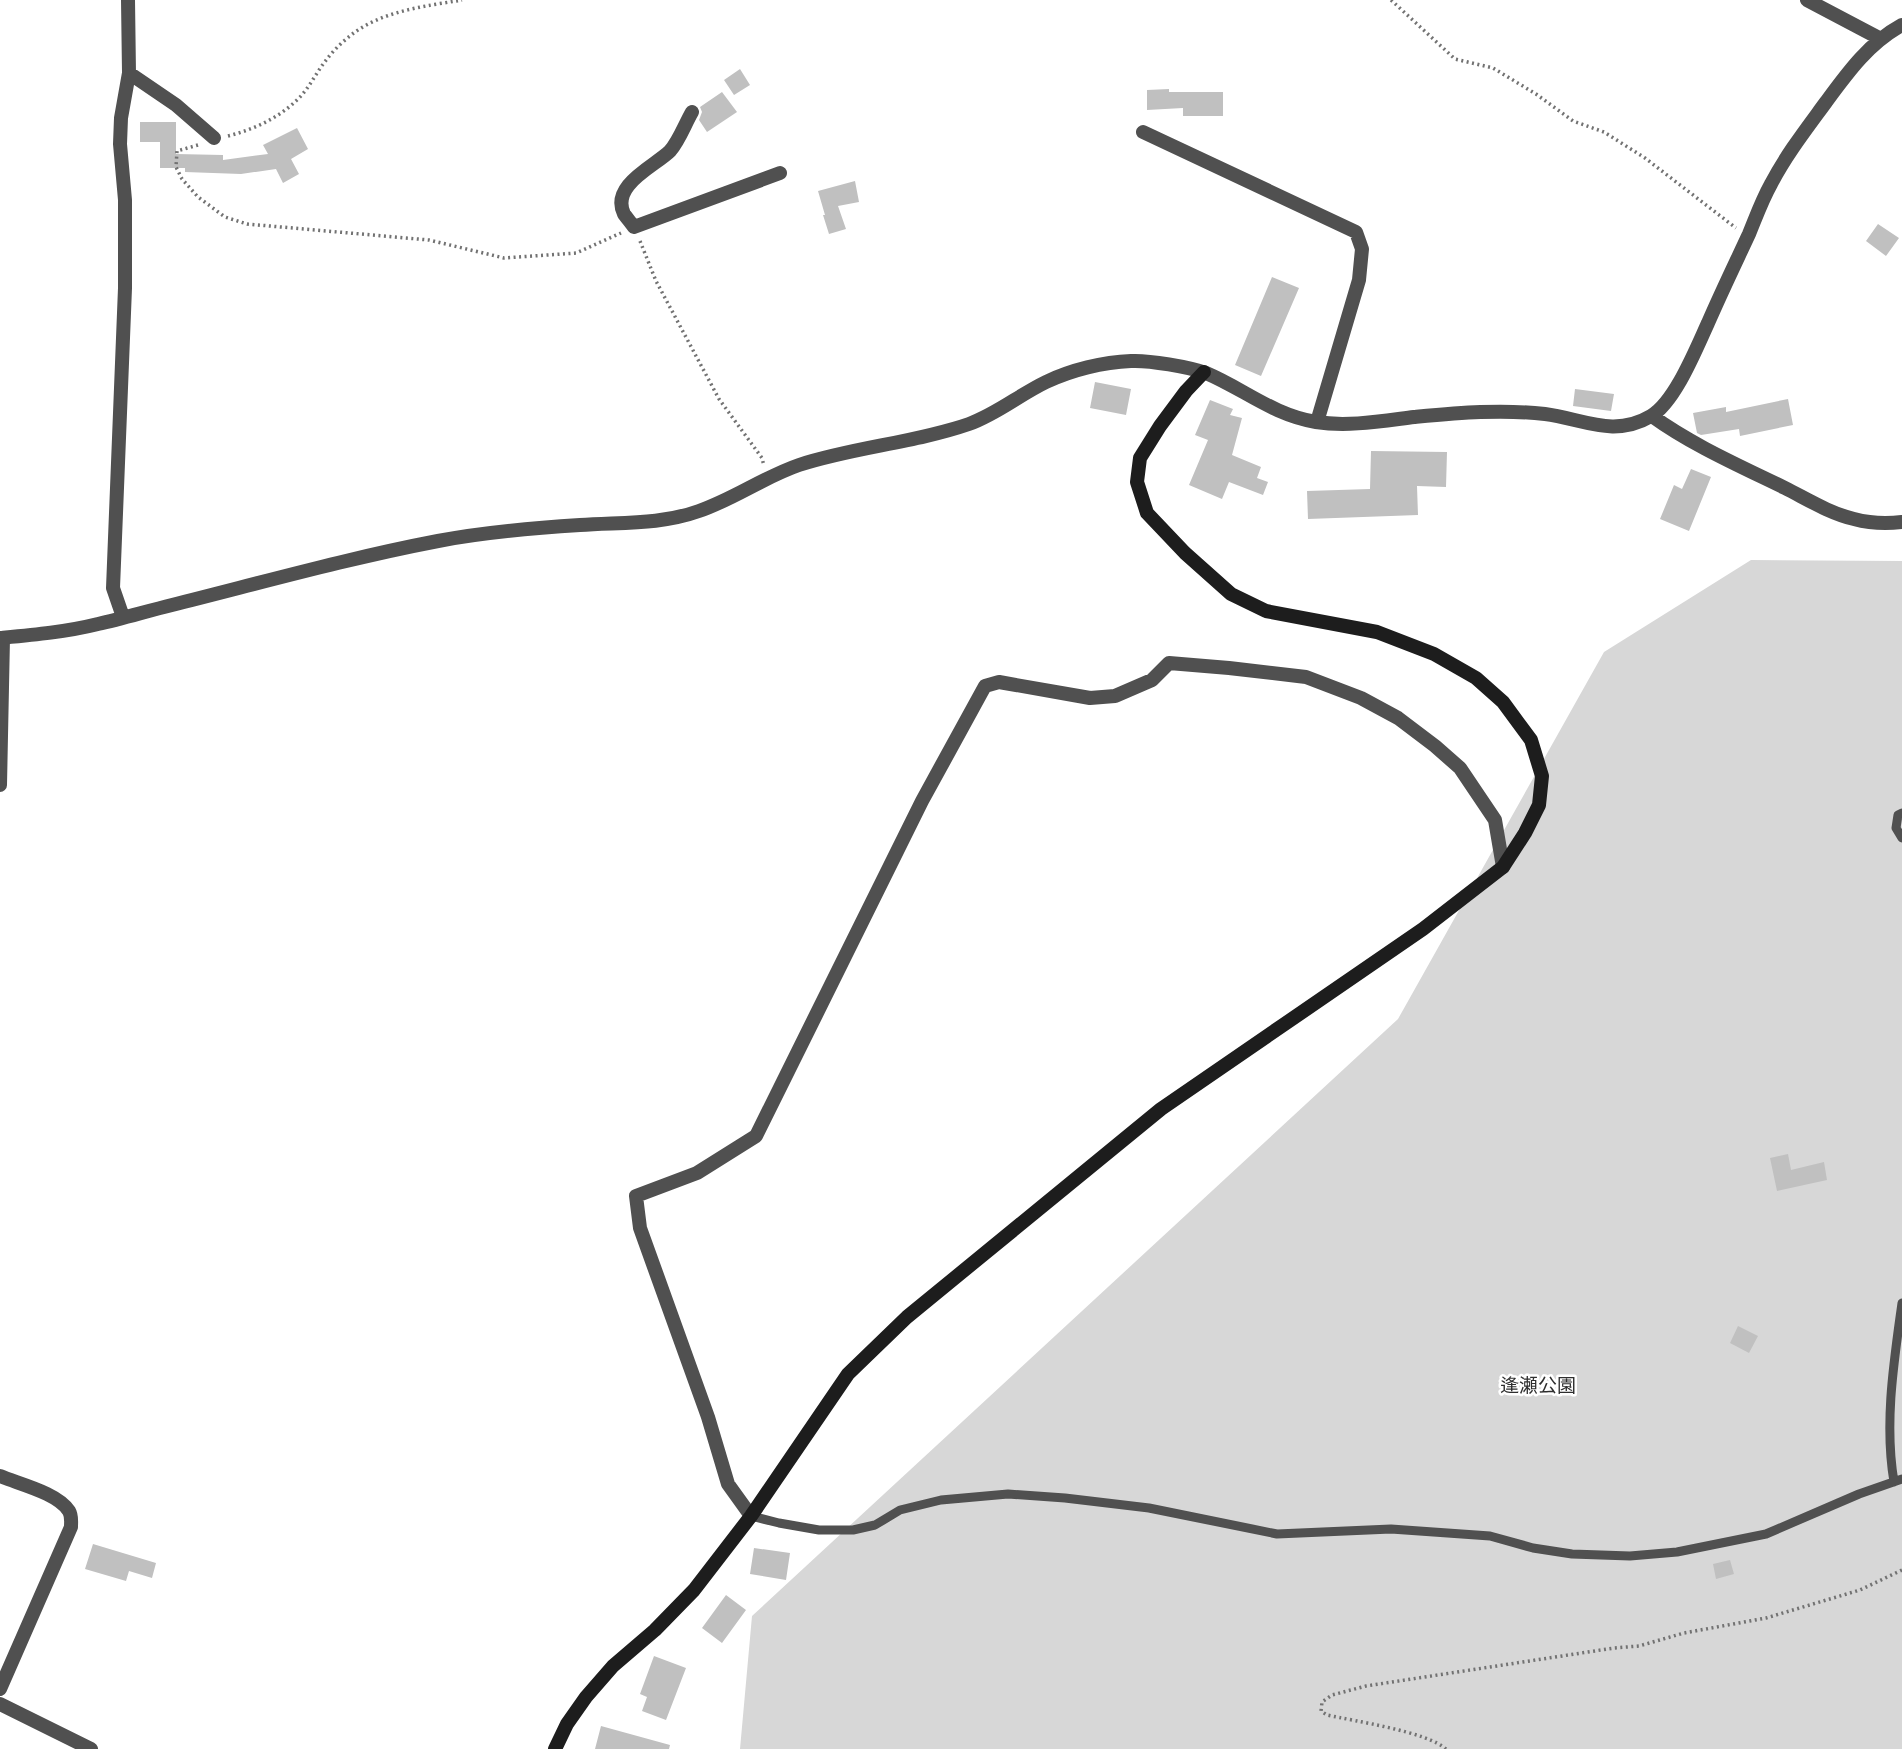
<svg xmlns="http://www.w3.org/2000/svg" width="1902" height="1749" font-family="'Sofia Sans Condensed','Noto Sans JP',sans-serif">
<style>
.green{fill:#d7d7d7}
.building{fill:#c0c0c0}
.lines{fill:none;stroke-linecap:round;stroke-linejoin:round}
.path{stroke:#727272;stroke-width:3.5;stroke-dasharray:2 3.5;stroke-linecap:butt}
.lane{stroke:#505050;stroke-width:9}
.street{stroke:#505050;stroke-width:14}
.secondary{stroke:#1d1d1d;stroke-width:14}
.labels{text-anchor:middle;stroke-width:5;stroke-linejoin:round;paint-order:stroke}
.park-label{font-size:19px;fill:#2e2e2e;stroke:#fff}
</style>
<rect width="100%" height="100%" fill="#fff"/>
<!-- green -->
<path class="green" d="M1751,560L1902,561V1749H740L752,1616L1398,1019L1604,652Z"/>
<!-- building -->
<path class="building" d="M740,69L750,85L734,95L724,80Z
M1169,89V92H1223V116H1183V108L1147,110V90Z
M722,92L737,112L707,132L699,120L702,112L700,107Z
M140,122H176V154L223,155V160L268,154L263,145L297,128L308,149L291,159L299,174L283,183L276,169L241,174L185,172V168H160V142H140Z
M855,181L859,202L838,206L846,229L829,234L823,215H825L818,191Z
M1878,224L1899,238L1886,256L1866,241Z
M1272,277L1299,288L1261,376L1235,365Z
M1095,382L1131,389L1126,415L1090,408Z
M1575,389L1614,394L1611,411L1573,406Z
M1788,399L1793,425L1740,436L1739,429L1701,435L1697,433L1693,413L1726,407V412Z
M1210,400L1233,409L1230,415L1242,418L1232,455L1261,467L1257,478L1268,482L1263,495L1229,482L1222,499L1189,485L1208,440L1195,435Z
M1371,451L1447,452L1446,487L1417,486L1418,515L1308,519L1307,491L1370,489Z
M1691,469L1711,477L1689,531L1660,519L1674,485L1682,489Z
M1788,1154L1791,1170L1824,1162L1827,1180L1777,1191L1770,1158Z
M1738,1326L1758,1336L1749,1353L1730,1343Z
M93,1544L156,1563L152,1578L129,1571L126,1581L85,1569Z
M754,1548L790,1553L786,1580L750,1574Z
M1730,1560L1734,1574L1716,1579L1713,1564Z
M726,1595L746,1610L722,1643L702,1628Z
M654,1656L686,1668L666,1720L642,1711L647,1697L640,1694Z
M601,1726L670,1745L669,1749H595Z"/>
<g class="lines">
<!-- path -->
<path class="path" d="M1391,0L1455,59L1493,68L1536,94L1573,121L1604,132L1645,158L1736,228
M228,136C255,129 279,118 299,98C310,87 317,71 327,59C333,51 342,42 350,36C380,11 426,6 462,0
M198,145L177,151L176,167L182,179L198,197L225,217L247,224L429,240L504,258L576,253L621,233
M640,241L656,281L719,399L762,458L764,466
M1446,1749C1428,1732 1354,1721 1327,1715L1321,1711L1322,1702L1332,1695L1366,1686L1614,1648L1639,1646L1684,1633L1766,1618L1860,1590L1902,1570"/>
<!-- lane -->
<path class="lane" d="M1902,813L1898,815L1896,828L1902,838
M1894,1482C1884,1423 1894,1361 1902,1303
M751,1516L779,1523L819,1530H853L875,1525L900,1510L941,1500L1008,1494L1065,1498L1149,1508L1277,1534L1391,1529L1490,1536L1533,1548L1572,1554L1630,1556L1677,1552L1766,1534L1859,1494L1902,1479"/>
<!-- street -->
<path class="street" d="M1807,0L1879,38
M129,73L176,105L214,138
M692,112C685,124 679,141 670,151C655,166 610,185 624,214C627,218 631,223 634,227L780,173
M1143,132L1356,232L1362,249L1359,280L1317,422
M1652,416C1692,445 1740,466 1785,488C1807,499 1829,513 1854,519C1869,523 1886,524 1902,522
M123,617L113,588L125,288V200L120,144L121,118L129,73L128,0
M0,638C32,635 66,632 98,624C122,619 147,611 172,605C260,583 349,558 438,541C485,532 533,528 580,525C621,522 660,525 699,511C734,499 764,477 799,465C854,447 914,443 969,424C997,414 1019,395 1046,382C1071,370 1103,362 1131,361C1149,360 1189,367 1206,373C1244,389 1273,415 1316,422C1348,427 1382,421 1414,417C1458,413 1500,409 1545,414C1583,419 1614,438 1651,416C1675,402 1696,349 1708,323C1721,293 1735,264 1749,234C1756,217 1762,200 1771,184C1786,155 1807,128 1826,102C1848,72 1869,43 1902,25
M0,785L3,638
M0,1476C19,1484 58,1493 69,1511C72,1516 71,1521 71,1527L0,1689
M751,1516L728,1484L708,1417L640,1228L636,1196L697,1173L756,1136L922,801L985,686L999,682L1090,698L1115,696L1152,680L1169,663L1229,668L1306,677L1361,698L1398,718L1435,746L1460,768L1495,820L1503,867
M0,1704L91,1749"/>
<!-- secondary -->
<path class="secondary" d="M555,1749L567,1724L586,1697L613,1666L655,1630L694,1590L751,1516L848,1374L907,1317L1161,1109L1423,929L1503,867L1525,833L1539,805L1542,776L1531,740L1503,702L1476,678L1434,654L1377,632L1266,611L1231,594L1185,553L1147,513L1137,482L1140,458L1160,426L1186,391L1204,372"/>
</g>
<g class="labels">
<!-- park labels -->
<g class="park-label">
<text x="1538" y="1392">逢瀬公園</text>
</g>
</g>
</svg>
